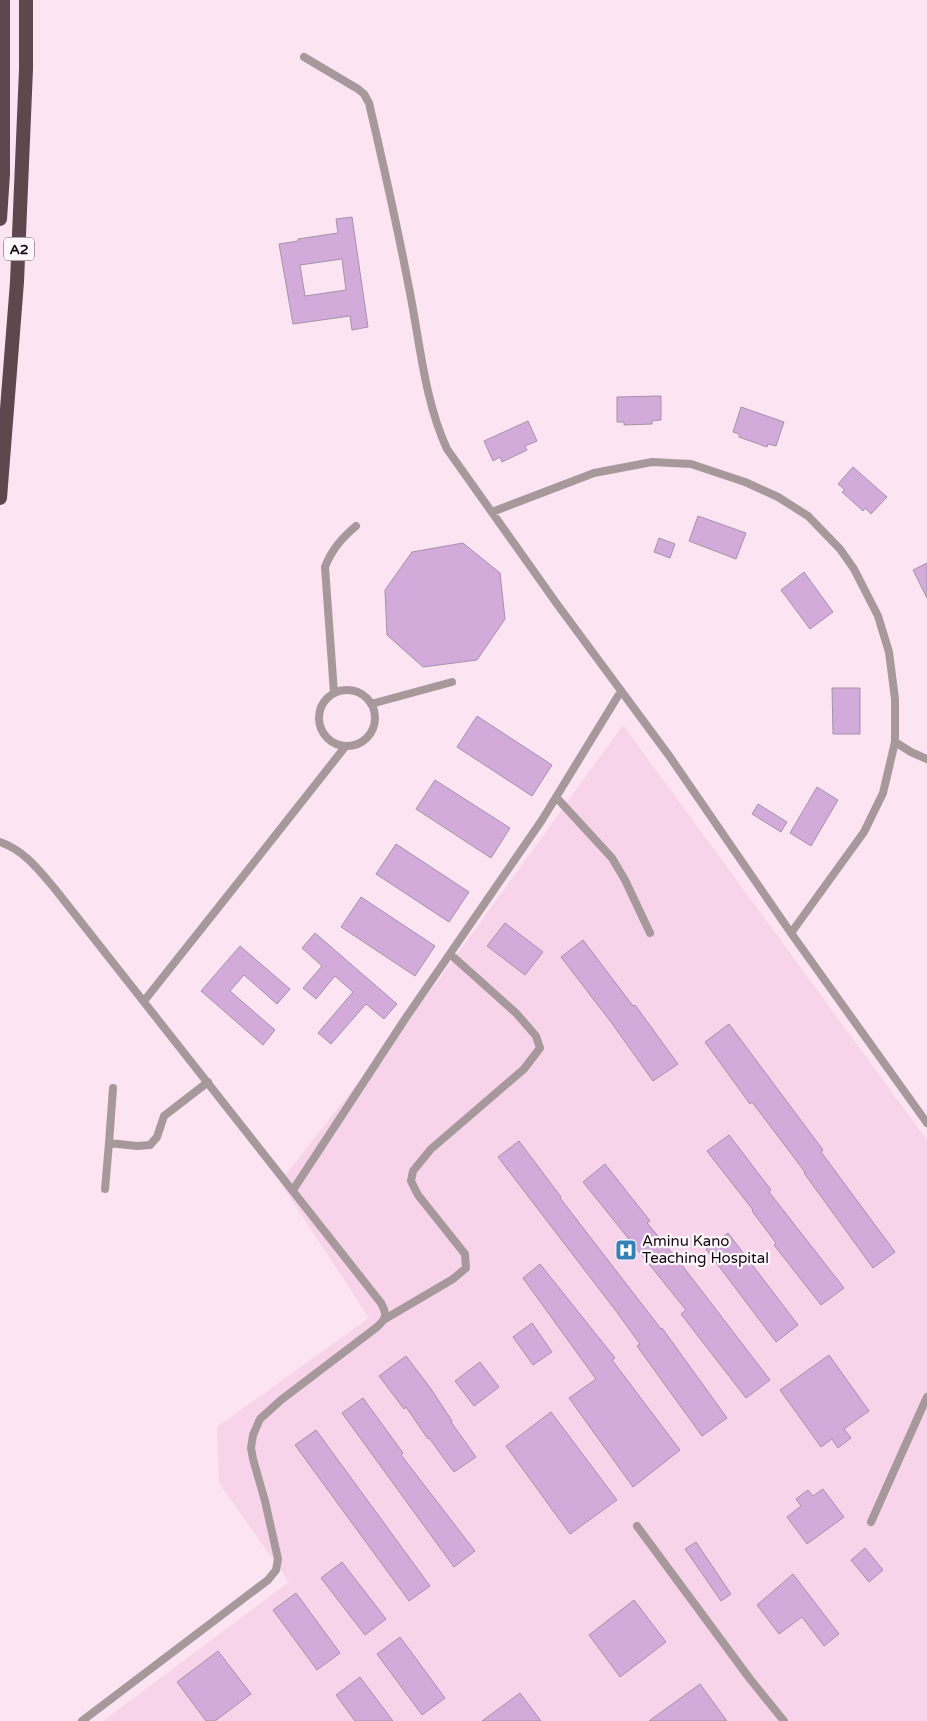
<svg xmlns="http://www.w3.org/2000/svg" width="927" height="1721" font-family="'Varela Round',sans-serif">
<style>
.built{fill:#f8d4ea}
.building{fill:#d3abdb;stroke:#a592a9;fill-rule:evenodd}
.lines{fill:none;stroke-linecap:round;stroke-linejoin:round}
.service{stroke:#a6989b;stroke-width:8}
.trunk{stroke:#60474e;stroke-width:14}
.labels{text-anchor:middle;stroke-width:4.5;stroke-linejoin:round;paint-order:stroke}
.shield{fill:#fdf7fb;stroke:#595156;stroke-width:1}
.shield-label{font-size:14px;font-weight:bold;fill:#130a0f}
.poi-label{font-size:15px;fill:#130a0f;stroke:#fdf7fb;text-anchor:start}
</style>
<rect width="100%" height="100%" fill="#fce4f2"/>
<!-- built -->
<path class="built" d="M623,725L927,1140V1721H103L289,1582L219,1483L217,1427L369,1318L280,1182L437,982Z"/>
<!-- building -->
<path class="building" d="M352,217L368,327L352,330L350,316L293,324L279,244L298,241V239L338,233L336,219ZM342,259L346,290L305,296L300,265Z
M661,396V420L652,421V424L624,425V422H617V397Z
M741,407L784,422L776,446L768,444L767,447L739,437V434L733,432Z
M528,421L537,441L525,446L527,450L502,462L500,457L493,461L484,441Z
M853,467L887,497L871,514L865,508L863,511L842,492L845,490L838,484Z
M698,516L746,533L736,559L689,541Z
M659,538L675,544L670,558L654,552Z
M463,543L500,573L505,619L477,660L423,667L387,635L385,590L412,552Z
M927,563V598L913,570Z
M804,572L833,612L810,629L781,590Z
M832,688H860V734H833Z
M477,716L552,765L532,796L457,747Z
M435,780L510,828L491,858L416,809Z
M817,787L838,800L811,846L790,833Z
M758,804L787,822L781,832L752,814Z
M396,844L469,892L449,922L376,874Z
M361,897L435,946L415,976L341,927Z
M505,923L543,952L525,975L487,946Z
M315,933L397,1004L384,1019L366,1004L331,1044L318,1033L353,992L335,976L316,999L303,988L322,966L302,948Z
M583,940L633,1006L635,1005L678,1064L653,1081L611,1022L561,957Z
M240,946L290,989L277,1004L244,975L230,991L275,1030L263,1045L201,991Z
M729,1024L823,1150L821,1152L895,1252L873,1268L804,1173L805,1172L752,1102L750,1104L705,1042Z
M729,1135L771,1190L769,1192L844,1288L821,1305L774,1245L776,1243L752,1211L753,1210L707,1151Z
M519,1141L561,1197L560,1198L661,1329L662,1328L727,1418L702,1436L637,1346L640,1344L616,1311L498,1157Z
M605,1164L650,1221L647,1223L678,1260L770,1380L746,1398L681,1314L686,1310L583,1182Z
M728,1233L798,1325L776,1342L706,1249Z
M540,1264L615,1358L612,1360L680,1450L633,1487L569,1398L596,1379L523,1278Z
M532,1323L552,1352L533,1365L513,1337Z
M829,1355L869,1411L844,1429L851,1438L838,1448L832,1439L821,1447L780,1390Z
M406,1356L431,1389L452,1421L451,1422L476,1457L454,1472L429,1438L428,1439L406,1407L404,1409L379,1376Z
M480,1362L499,1387L474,1406L455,1381Z
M363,1398L403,1453L401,1455L475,1551L454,1567L342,1413Z
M551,1412L617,1500L570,1534L506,1446Z
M316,1430L430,1586L409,1601L295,1445Z
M823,1489L844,1517L807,1544L787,1517L801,1506L796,1499L808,1490L813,1496Z
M696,1542L731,1594L721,1601L685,1549Z
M865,1548L883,1570L869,1582L851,1560Z
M342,1562L386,1619L365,1635L321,1578Z
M793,1574L839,1634L824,1646L802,1617L779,1634L757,1605Z
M296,1593L340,1653L317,1670L273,1610Z
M634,1600L666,1642L620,1677L589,1635Z
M400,1637L445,1698L422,1715L377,1654Z
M218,1651L251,1694L215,1721H206L177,1682Z
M360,1677L393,1721H355L336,1695Z
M700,1684L727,1721H649Z
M520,1693L541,1721H482Z"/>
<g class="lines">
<!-- service -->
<path class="service" d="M304,57L358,89L364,94L369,103C384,167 398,230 410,293C420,344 425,402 447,449L557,604L670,757L791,933L927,1123
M492,512L594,473L652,462L691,464L745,482L778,497L808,516L840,549L854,569L878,616L889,652L895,699V742L883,793L864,832L791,933
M319 718a28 28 0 1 1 56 0a28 28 0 1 1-56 0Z
M334,693L325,567C332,549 342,538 356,526
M371,704L452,682
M895,742L911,752L927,759
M556,797L612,858L625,880L650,933
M0,842C24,850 39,870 55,889L381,1303C387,1314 387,1318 377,1327L281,1400L260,1419L253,1435L251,1448L253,1459L265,1501L278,1559L276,1570L268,1580L82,1721
M144,1001L248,870L345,747
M109,1143L113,1088
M105,1189L109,1143L137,1146L150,1145L157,1137L164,1116L208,1082
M293,1190L405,1019L542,820L621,691
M385,1319L453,1279L466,1268L465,1254L418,1195L411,1181L413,1171L431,1149L524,1069L540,1048L536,1036L516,1013L450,954
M871,1522L927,1397
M637,1526L750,1679L784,1721"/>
<!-- trunk -->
<path class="trunk" d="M0,219L3,174V0
M0,498L17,282L26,69V0"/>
</g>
<!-- icons -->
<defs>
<g id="hospital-square" transform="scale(1.125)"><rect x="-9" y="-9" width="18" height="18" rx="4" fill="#3681b4" stroke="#fdf7fb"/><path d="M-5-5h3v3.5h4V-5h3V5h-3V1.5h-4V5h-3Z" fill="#fff"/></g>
</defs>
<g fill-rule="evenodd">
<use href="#hospital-square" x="626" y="1250"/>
</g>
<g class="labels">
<!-- shield labels -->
<rect class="shield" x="4" y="237.5" width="30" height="23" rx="4"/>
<g class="shield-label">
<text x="19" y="254">A2</text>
</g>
<!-- poi labels -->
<g class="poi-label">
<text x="642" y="1246">Aminu Kano<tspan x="642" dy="17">Teaching Hospital</tspan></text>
</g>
</g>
</svg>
